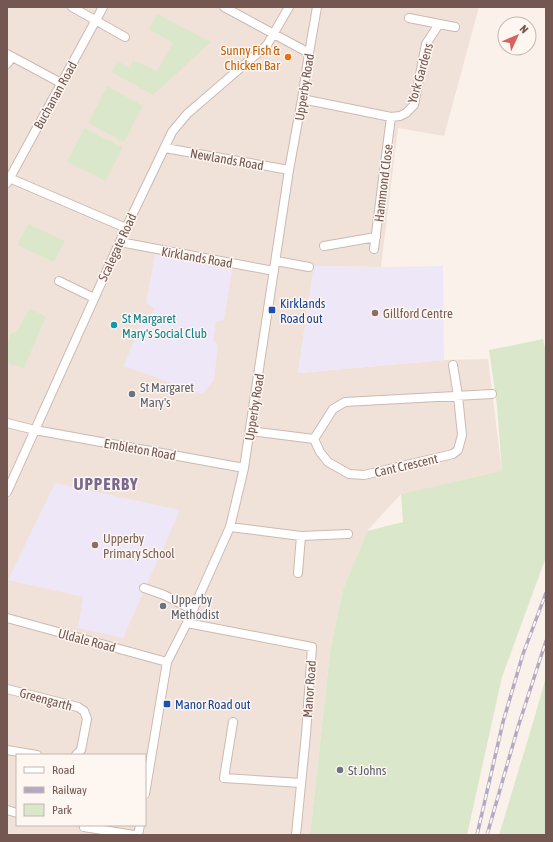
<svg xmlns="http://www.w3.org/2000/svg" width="553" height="842" font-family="'Asap Condensed',sans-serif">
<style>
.residential{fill:#f1e2d9;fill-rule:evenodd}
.education{fill:#eee7f7}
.green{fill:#dbe7ca}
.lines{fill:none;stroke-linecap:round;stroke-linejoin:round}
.minor-casing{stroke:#ccb9b1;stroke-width:10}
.minor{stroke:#fff;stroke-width:8}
.rail-casing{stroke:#b3a9c4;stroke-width:3.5}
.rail{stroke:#fdf6f1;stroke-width:2;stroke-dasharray:6;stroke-linecap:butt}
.food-dot{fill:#e8710a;stroke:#fdf6f1;stroke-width:1.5}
.transit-dot{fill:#1a4fb4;stroke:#fdf6f1;stroke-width:1.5}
.education-dot{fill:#8d6e63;stroke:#fdf6f1;stroke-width:1.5}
.culture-dot{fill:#0f9aa8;stroke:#fdf6f1;stroke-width:1.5}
.worship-dot{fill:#6b7280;stroke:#fdf6f1;stroke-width:1.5}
.labels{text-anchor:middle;stroke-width:3;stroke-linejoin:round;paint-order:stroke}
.food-label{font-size:13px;fill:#c56008;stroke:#fdf6f1;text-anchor:end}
.street-label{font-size:13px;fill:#735750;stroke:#fdf6f1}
.transit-label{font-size:13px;fill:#164399;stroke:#fdf6f1;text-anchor:start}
.education-label{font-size:13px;fill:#785e54;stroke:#fdf6f1;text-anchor:start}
.culture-label{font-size:13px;fill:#0d838f;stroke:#fdf6f1;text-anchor:start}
.worship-label{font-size:13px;fill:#5b616d;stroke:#fdf6f1;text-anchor:start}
.district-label{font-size:17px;font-weight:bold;letter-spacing:1px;fill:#7b688e;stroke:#fdf6f1}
</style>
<rect width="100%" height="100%" fill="#faf1ea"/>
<!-- residential -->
<path class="residential" d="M7,7H479L444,136L398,128L381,267L314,266L298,373L444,360L488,359L503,479L401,494L367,531L343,589L330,652L310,835H7ZM17,755H145V825H17Z"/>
<!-- education -->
<path class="education" d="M155,254L232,270L224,320L216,322L213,341L218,345L214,380L202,394L124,366L139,327L155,309L146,303Z
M314,266L380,267L443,266L444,360L298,373Z
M55,483L180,510L123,638L78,628L83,597L8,580Z"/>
<!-- green -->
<path class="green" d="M157,14L211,42L153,95L111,72L118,61L129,68L133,60L157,71L173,43L149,29Z
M107,86L143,106L124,142L88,123Z
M84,128L123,147L106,181L67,162Z
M28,224L65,241L54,262L17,245Z
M30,308L46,317L24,368L9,364C5,354 8,344 10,334L16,332Z
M543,339L546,352V557L502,677L467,835H310L330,652L343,589L367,531L403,522L401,494L502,471L497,406L489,350Z
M546,677V835H499L534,719Z"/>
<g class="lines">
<!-- minor casing -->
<g class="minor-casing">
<path id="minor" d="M72,7L125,37
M224,7L309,53
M409,18L455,27
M7,54L61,83
M7,64L12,57
M302,99L391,117L400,116L406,113L414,105L426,44L439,24
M165,148L289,170
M7,177L126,228
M7,183L103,7
M120,242L274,271
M324,246L376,237
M374,249L391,117
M276,261L309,267
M59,281L94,298
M7,423L35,430L244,468
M250,431L314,439
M314,439L320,452L328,462L349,474L364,475L453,454L458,450L462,435L458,396L453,365
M314,439L333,409L345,402L492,394
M7,492L126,228L172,132L187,114L267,45L289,7
M230,527L301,536L348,534
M298,573L301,536
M144,588L164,595L193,610
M7,618L167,662
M187,623L312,647L306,734L296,835
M7,689L78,707L84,711L87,719L81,750L76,755
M233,722L224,778L301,783
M7,750L37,755
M145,794L167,662L187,623L230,527L244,468L289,170L302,99L309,53L317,7
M7,810L17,813
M84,827L134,835
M138,835L140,825"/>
</g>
<!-- minor -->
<use href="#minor" class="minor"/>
<!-- rail casing -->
<g class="rail-casing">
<path id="rail" d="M477,835L503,722L523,654L546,593
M487,835L518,727L546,641"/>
</g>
<!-- rail -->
<use href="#rail" class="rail"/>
</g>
<!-- markers -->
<circle class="food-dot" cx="288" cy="57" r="4"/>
<g class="transit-dot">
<rect x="268" y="306" width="8" height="8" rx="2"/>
<rect x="163" y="700" width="8" height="8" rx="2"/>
</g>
<g class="education-dot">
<circle cx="375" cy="313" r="4"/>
<circle cx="95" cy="545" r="4"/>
</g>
<circle class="culture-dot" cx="114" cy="325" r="4"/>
<g class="worship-dot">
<circle cx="132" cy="394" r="4"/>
<circle cx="163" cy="606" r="4"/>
<circle cx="340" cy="770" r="4"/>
</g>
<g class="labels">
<!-- food labels -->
<g class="food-label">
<text x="280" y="55">Sunny Fish &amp;<tspan x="280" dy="15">Chicken Bar</tspan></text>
</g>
<!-- street labels -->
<g class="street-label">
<text transform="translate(420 73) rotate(-74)" y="5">York Gardens</text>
<text transform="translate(304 87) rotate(-81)" y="5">Upperby Road</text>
<text transform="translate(55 95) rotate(-61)" y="5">Buchanan Road</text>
<text transform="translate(227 159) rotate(10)" y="5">Newlands Road</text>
<text transform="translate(383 183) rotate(-83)" y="5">Hammond Close</text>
<text transform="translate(117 247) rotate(-65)" y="5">Scalegate Road</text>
<text transform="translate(197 257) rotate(10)" y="5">Kirklands Road</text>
<text transform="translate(254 407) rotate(-81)" y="5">Upperby Road</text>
<text transform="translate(140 449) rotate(10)" y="5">Embleton Road</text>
<text transform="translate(406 465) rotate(-13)" y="5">Cant Crescent</text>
<text transform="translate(87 640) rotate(15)" y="5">Uldale Road</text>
<text transform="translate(309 689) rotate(-86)" y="5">Manor Road</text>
<text transform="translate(46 699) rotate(15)" y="5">Greengarth</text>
</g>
<!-- transit labels -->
<g class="transit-label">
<text x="280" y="308">Kirklands<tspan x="280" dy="15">Road out</tspan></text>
<text x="175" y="709">Manor Road out</text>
</g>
<!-- education labels -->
<g class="education-label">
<text x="383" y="318">Gillford Centre</text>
<text x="103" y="543">Upperby<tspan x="103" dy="15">Primary School</tspan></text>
</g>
<!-- culture labels -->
<g class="culture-label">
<text x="122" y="323">St Margaret<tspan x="122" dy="15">Mary's Social Club</tspan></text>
</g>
<!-- worship labels -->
<g class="worship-label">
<text x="140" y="392">St Margaret<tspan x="140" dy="15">Mary's</tspan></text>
<text x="171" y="604">Upperby<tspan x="171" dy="15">Methodist</tspan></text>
<text x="348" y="775">St Johns</text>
</g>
<!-- district labels -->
<g class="district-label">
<text x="106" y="490">UPPERBY</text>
</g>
</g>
<!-- border -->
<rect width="553" height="842" fill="none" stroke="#735750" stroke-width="16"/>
<!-- legend -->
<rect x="16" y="754" width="130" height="72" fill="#fdf6f1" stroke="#c6b6b1"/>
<rect x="24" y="767" width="20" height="6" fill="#ffffff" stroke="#c6b6b1"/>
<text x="52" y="774" font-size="12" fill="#735750">Road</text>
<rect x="24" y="787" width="20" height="6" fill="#b3a9c4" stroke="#c6b6b1"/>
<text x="52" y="794" font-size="12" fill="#735750">Railway</text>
<rect x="24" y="804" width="20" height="12" fill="#dbe7ca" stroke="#c6b6b1"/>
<text x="52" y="814" font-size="12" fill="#735750">Park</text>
<!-- north arrow -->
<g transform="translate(517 36) rotate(46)"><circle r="19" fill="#fdf6f1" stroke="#c6b6b1"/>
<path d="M0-3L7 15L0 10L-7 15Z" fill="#d6645e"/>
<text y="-6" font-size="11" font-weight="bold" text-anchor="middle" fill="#735750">N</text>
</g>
</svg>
